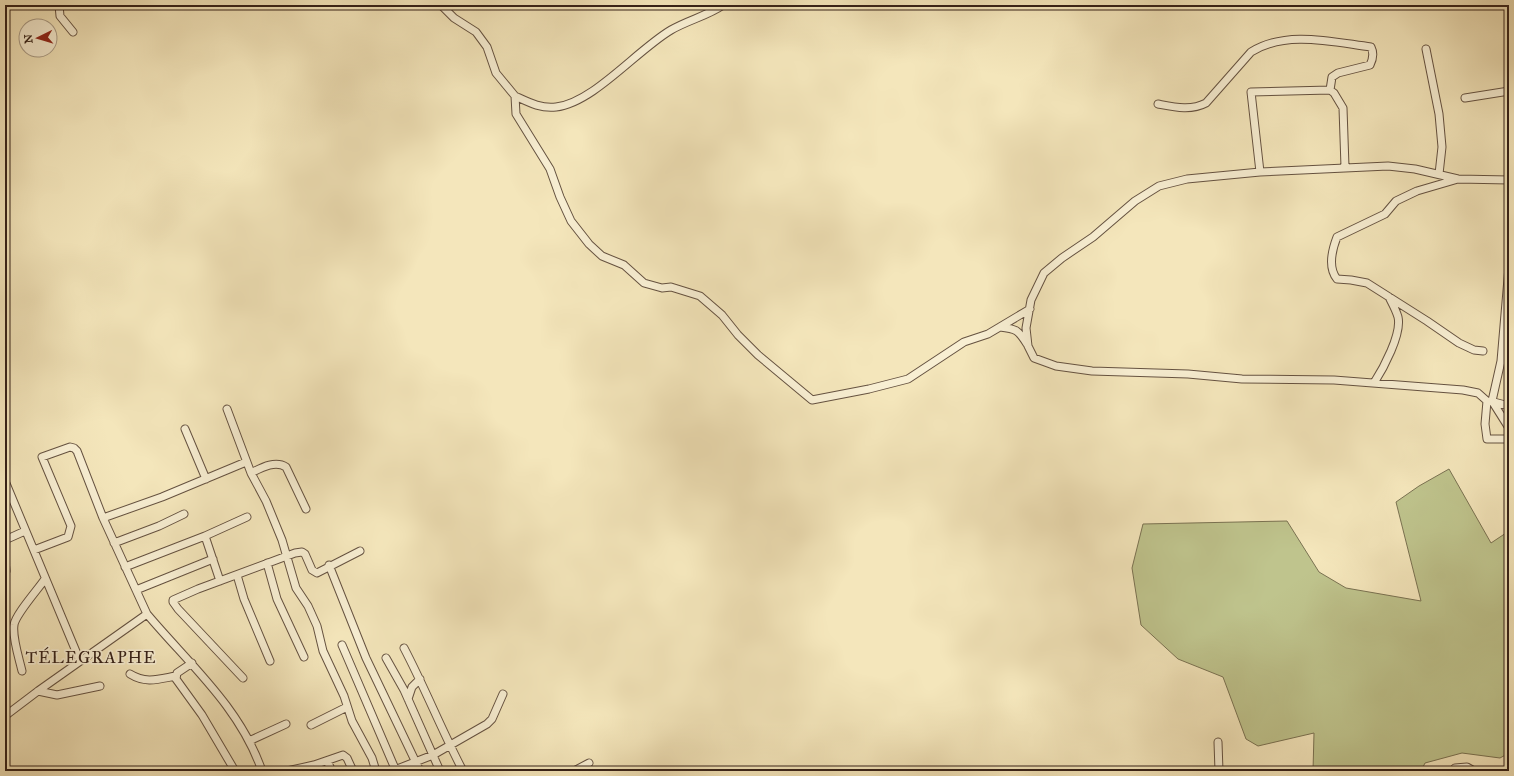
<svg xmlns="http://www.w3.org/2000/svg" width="1514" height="776" font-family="'IM FELL Great Primer',serif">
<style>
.green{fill:#bfc48d;stroke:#7a7252}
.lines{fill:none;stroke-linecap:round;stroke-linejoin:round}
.minor-casing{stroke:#655241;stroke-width:9}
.minor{stroke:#f8efd3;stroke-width:7}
.labels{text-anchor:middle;stroke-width:3.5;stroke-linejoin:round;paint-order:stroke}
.neighbourhood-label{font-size:17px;letter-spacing:1px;fill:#352118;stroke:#f8efd3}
</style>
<rect width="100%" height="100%" fill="#f4e6bb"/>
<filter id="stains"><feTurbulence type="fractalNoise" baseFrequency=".005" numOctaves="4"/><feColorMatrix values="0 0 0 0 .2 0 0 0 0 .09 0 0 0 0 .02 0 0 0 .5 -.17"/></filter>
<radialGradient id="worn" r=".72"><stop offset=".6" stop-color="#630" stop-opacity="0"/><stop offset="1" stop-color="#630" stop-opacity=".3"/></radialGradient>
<!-- green -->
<path class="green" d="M1449,469L1491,543L1509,531V753L1500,758L1462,753L1425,763L1421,771H1313L1314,733L1258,746L1246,739L1223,677L1178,659L1141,625L1132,568L1143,524L1287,521L1319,572L1346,588L1421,601L1396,502L1419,486Z"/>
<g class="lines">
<!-- minor casing -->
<g class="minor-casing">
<path id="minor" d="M59,5L60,16L73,32
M441,5L454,18L476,32L487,47L496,73L515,96L516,114L550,169L560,197L571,221L589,244L602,256L624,265L644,283L662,288L671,287L700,296L722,315L738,335L758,355L812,400L869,389L908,379L964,342L988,334L1030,309
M1426,49L1439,114L1442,147L1439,174
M515,96C528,102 541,109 556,107C593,103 637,50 671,30C688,20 707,16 723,5
M1465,98L1509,91
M1158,104C1174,107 1191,111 1206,103L1251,52C1286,30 1332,42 1371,47C1374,53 1373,59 1370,65L1338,73L1332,77L1330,90
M1260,172L1251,92L1330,90L1334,93L1343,108L1345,167
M1458,179L1417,191L1396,201L1385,214L1337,237C1332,250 1328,268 1337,279L1351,280L1367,283L1427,321L1459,343L1474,350L1483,351
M1509,180L1458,179L1415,169L1388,166L1260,172L1187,179L1159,186L1135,201L1093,237L1062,258L1044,273L1031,300L1026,328L1028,346L1034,358L1056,366L1092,371L1188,374L1242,379L1334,380L1463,390L1478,393L1487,401L1485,424L1487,439H1509
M1509,267L1501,361L1492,401L1509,428
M1000,327C1017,329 1018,330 1027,344
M1374,383C1383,369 1402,334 1398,317C1396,310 1392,303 1389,297
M1490,401L1509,406
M227,409L251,473L266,501L282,540L296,588L308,606L317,626L323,651L344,696L352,721L372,758L376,771
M185,429L206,479
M251,473C261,468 275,460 286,467L306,509
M5,481L80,661
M103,518L162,497L246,462
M205,536L247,517
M5,540L25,531
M114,543L159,526L184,514
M34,550L68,537L71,526L42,457L70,447L74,448L77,451L103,518L147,614
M5,560L6,571L5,574
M267,563L277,599L304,657
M329,565L366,658L420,771
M125,567L205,536L220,581
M237,575L244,599L270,661
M136,590L213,559
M342,645L396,771
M404,648C425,688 442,731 463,771
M386,658L404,690L440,771
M192,663L177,673L176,679L202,715L235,771
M22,671C19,658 12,637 14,625C15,615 39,588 45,579
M130,674C146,684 159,679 176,676
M243,678L178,609L173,602V600L198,589L295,553L302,552L305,554L312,570L317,573L360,551
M38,691L57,695L100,686
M408,699L412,687L420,679
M5,716L38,691L147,614C189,664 240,707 262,771
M311,725L347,707
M249,741L286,724
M1218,742L1219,771
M327,761L332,771
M1455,768L1467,767L1474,771
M287,771L314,765L343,755L347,758L353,771
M392,771L433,755L487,724L492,719L503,694
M574,771L589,763"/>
</g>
<!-- minor -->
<use href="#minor" class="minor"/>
</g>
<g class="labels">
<!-- neighbourhood labels -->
<g class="neighbourhood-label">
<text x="91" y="663">TÉLEGRAPHE</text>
</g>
</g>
<!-- margin -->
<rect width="1514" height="776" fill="none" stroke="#f4e6bb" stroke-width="20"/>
<rect x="6" y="6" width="1502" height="764" fill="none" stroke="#352118" stroke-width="2"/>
<rect x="10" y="10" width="1494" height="756" fill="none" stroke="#352118"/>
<!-- north arrow -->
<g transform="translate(38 38) rotate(265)"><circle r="19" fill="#f8efd3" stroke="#aa9d88"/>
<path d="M0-3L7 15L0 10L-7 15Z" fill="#8f2418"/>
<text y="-6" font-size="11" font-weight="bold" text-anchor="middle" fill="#352118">N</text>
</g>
<rect width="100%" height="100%" filter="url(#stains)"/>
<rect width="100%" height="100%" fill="url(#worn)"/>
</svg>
